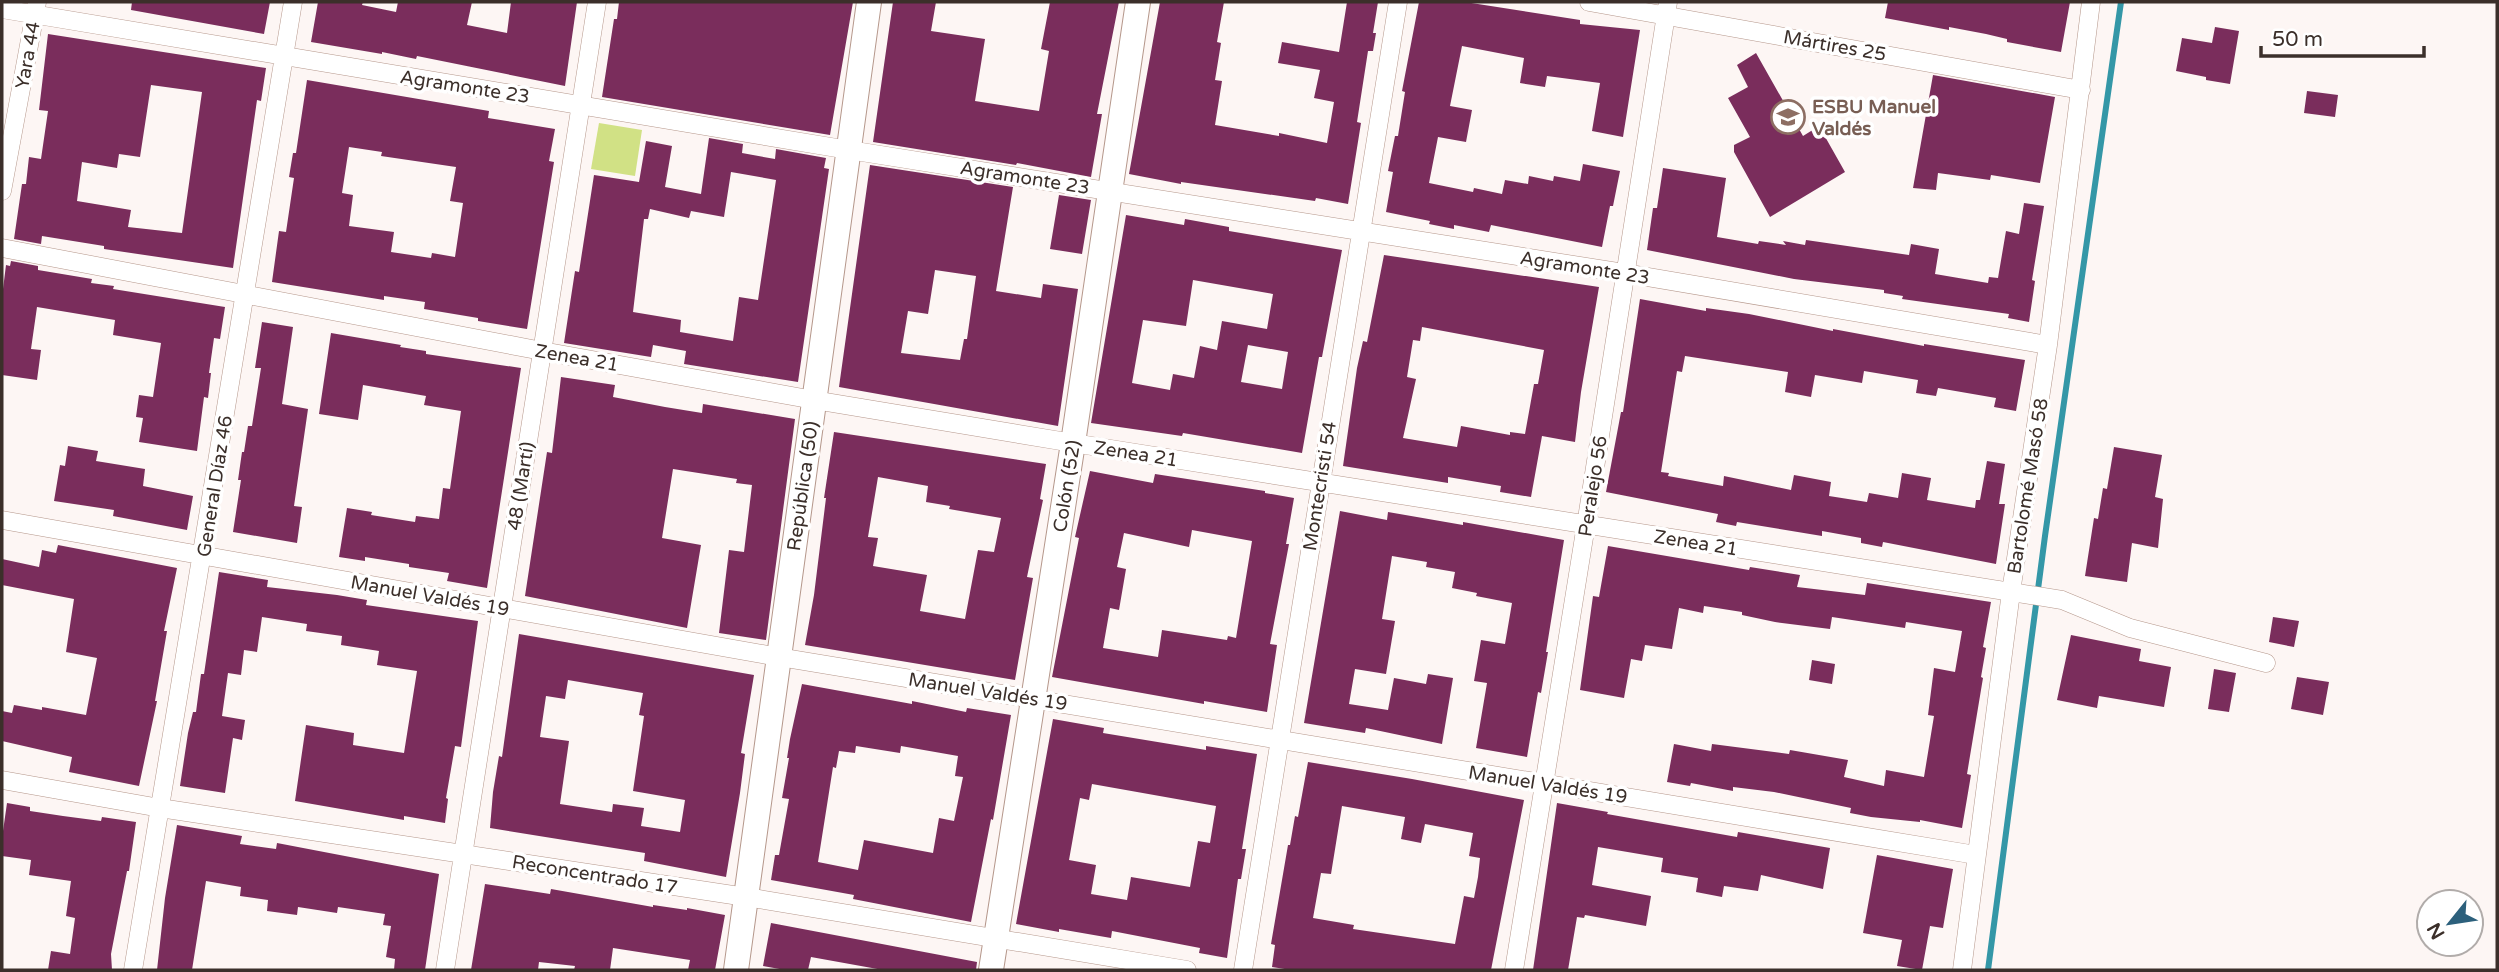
<svg xmlns="http://www.w3.org/2000/svg" width="2499" height="972" font-family="'Varela Round',sans-serif">
<style>
.green{fill:#d1e185}
.lines{fill:none;stroke-linecap:round;stroke-linejoin:round}
.stream{stroke:#3497a7;stroke-width:6}
.building{fill:#7a2d5c;fill-rule:evenodd}
.minor-casing{stroke:#b5978b;stroke-width:19}
.secondary-casing{stroke:#b5978b;stroke-width:26}
.minor{stroke:#fff;stroke-width:18}
.secondary{stroke:#fff;stroke-width:24}
.labels{text-anchor:middle;stroke-width:7;stroke-linejoin:round;paint-order:stroke}
.street-label{font-size:19px;fill:#3b2f2a;stroke:#fff}
.education-label{font-size:19px;font-weight:bold;fill:#785e54;stroke:#fff;text-anchor:start}
</style>
<rect width="100%" height="100%" fill="#fdf6f4"/>
<!-- green -->
<path class="green" d="M599,123L642,130L635,176L591,169Z"/>
<g class="lines">
<!-- stream -->
<path class="stream" d="M1988,970L2045,536L2121,2"/>
</g>
<!-- building -->
<path class="building" d="M132,2H270L264,34L131,10Z
M318,2H363L362,5L396,12L398,2H472L467,25L507,33L511,2H577L565,86L417,56L416,59L382,52V54L311,42Z
M619,2H853L830,135L602,97L614,19H617Z
M893,2H936L931,31L985,39L975,101L1039,111L1049,51L1041,49L1050,2H1119L1097,114H1102L1091,177L1017,163L1016,165L873,142Z
M1160,2H1224L1217,42L1221,43L1215,80L1222,81L1215,125L1279,136V133L1327,143L1334,102L1314,98L1320,70L1278,63L1282,42L1339,52L1347,2H1378L1373,33H1376L1373,51H1368L1357,122L1361,123L1348,204L1316,198L1315,201L1181,182V184L1129,174Z
M1419,2H1465L1580,20V24L1640,30L1623,137L1592,131L1600,83L1547,76L1545,87L1520,83L1524,58L1462,46L1450,106L1472,110L1466,142L1438,137L1429,183L1473,192L1474,188L1502,194L1505,180L1528,184L1529,176L1553,181L1554,176L1580,181L1583,164L1620,171L1613,206H1610L1602,247L1491,225L1489,232L1454,225V229L1429,224L1430,221L1386,212L1393,172L1388,171L1395,136H1398L1405,92L1402,91Z
M1888,2H2070L2061,52L2007,42V39L1986,34L1949,27V30L1885,18Z
M2215,27L2239,31L2230,84L2206,80V77L2176,71L2182,38L2212,43Z
M48,34L266,68L261,101L257,100L233,268L104,249V246L42,236L41,244L14,239L22,184H26L29,157L41,159L48,111L39,110ZM151,85L202,92L182,233L128,227L131,210L77,201L82,162L117,168L119,154L140,157Z
M1756,53L1803,136L1819,126L1845,172L1770,217L1734,152V145L1750,137L1728,98L1748,87L1737,65Z
M1933,75L2055,97L2040,183L1991,175L1990,180L1938,173L1936,190L1913,188Z
M307,80L489,111L488,118L555,129L549,161L554,162L527,329L478,321V318L424,309L425,302L384,296V300L272,282L279,231L286,232L294,178L289,177L293,153H296ZM349,147L382,152L381,156L456,167L450,201L463,203L455,257L432,253L431,258L391,252L394,232L349,226L353,195L342,193Z
M2307,91L2338,95L2335,117L2304,113Z
M709,138L743,144L742,153L775,159L776,149L826,158L824,168L829,169L798,382L684,364L686,351L653,345L651,357L564,343L575,271L579,272L594,175L639,182L646,141L672,146L665,187L701,194ZM731,172L776,180L758,300L739,297L733,341L680,332L681,320L633,312L644,219H648L650,209L689,218L691,211L724,217Z
M870,165L1013,187L996,291L1041,298L1043,284L1078,289L1058,426L839,387ZM935,270L976,276L967,339H964L960,360L901,353L908,311L928,314Z
M1663,168L1726,178L1717,237L1758,244L1759,241L1786,245L1783,241L1805,245L1806,240L1909,255L1911,244L1939,249L1935,274L1988,283L1989,277L1998,278L2006,231L2019,234L2024,203L2044,206L2032,280L2035,281L2029,322L2008,318L2009,314L1902,299L1903,296L1884,293V290L1794,279L1647,250L1653,208H1657Z
M1059,195L1091,200L1082,254L1050,249Z
M1126,215L1184,225L1185,219L1229,227V231L1342,250L1322,357H1319L1302,453L1183,433L1182,436L1091,423ZM1193,280L1273,294L1267,329L1222,321L1217,350L1200,346L1194,378L1173,374L1170,390L1132,383L1143,320L1186,326ZM1248,345L1288,352L1282,389L1241,382Z
M1384,255L1599,287L1581,392L1575,442L1542,436L1531,497L1500,492L1501,486L1448,477V483L1343,466L1357,368L1363,341L1367,342ZM1422,327L1544,350L1538,384H1534L1525,434L1510,432V435L1461,426L1457,447L1403,438L1416,379L1407,377L1413,340L1420,341Z
M11,261L38,266V270L92,279L91,283L114,286L113,289L225,307L220,339L214,338L209,373H211L208,398L204,397L197,451L139,442L143,418L136,417L139,395L153,397L161,343L113,335L115,320L37,307L31,349L41,350L37,380L2,375V297L6,265L10,266Z
M1640,299L1706,311V308L1749,314L1833,331V329L1924,346V344L2025,360L2016,411L1994,407L1996,398L1938,388L1936,396L1916,393L1918,380L1864,371L1862,383L1815,375L1811,397L1785,392L1788,372L1685,356L1682,372L1677,371L1661,472L1669,473L1668,476L1723,486L1724,476L1791,490L1794,475L1831,482L1829,496L1867,502L1869,493L1898,498L1902,473L1931,478L1927,500L1975,508L1976,500H1980L1987,461L2005,464L1999,504H2005L1996,564L1883,542L1882,547L1861,543V538L1822,531V536L1737,522L1736,526L1716,522L1718,514L1606,492L1621,412H1623Z
M262,322L293,327L282,404L308,409L294,506L302,507L297,543L233,532L241,480H238L242,452H244L248,426H252L261,368H255Z
M331,333L401,345L400,347L426,351V354L521,368L487,588L447,581L449,573L409,567V564L365,557V561L339,557L347,508L372,512L371,515L415,522L416,516L439,519L443,488L450,489L461,411L424,405L426,396L363,385L358,420L319,414Z
M561,377L615,385L613,397L665,407L702,413L703,404L795,419L766,640L719,633L729,550L744,552L752,485L736,483L737,479L673,469L662,538L701,545L687,628L525,596L547,452L552,453Z
M834,432L1046,464L1040,499L1043,500L1027,577L1033,578L1015,680L805,645L814,595L826,498H824ZM878,477L928,486L926,502L950,506L949,509L1001,518L994,552L978,550L965,619L920,611L927,575L873,566L878,538L868,537Z
M68,446L98,451L96,461L145,469L143,486L193,496L187,530L113,516L114,510L54,501L60,465L65,466Z
M2114,447L2162,455L2155,497L2163,499L2158,548L2132,543L2127,582L2085,576L2094,518L2098,519L2103,488L2107,489Z
M1090,471L1153,483L1155,474L1265,491V493L1294,498L1286,544H1289L1270,644L1277,645L1267,712L1204,701V704L1052,677L1079,538L1075,537ZM1192,530L1252,541L1236,638L1228,636L1227,640L1162,630L1158,657L1103,648L1110,608L1119,610L1126,569L1117,567L1124,533L1189,547Z
M1340,511L1387,520L1388,512L1463,525V522L1564,540L1546,652H1548L1541,693L1538,692L1527,757L1476,748L1487,683L1474,681L1481,640L1505,644L1512,603L1476,596L1477,593L1452,588L1455,572L1426,567L1427,562L1392,556L1382,619L1395,621L1386,674L1355,669L1349,704L1388,710L1394,678L1426,684L1428,674L1453,678L1442,744L1366,728L1365,733L1304,723Z
M58,545L177,568L164,631H167L155,701H157L139,786L69,772L72,757L2,741V711L12,713L14,705L42,710V707L86,715L97,658L66,652L74,599L2,585V559L39,567L42,550L56,553Z
M1608,546L1749,570L1750,567L1800,575L1797,587L1865,595L1867,583L1991,602L1983,647L1986,648L1981,677L1983,678L1967,774L1971,775L1962,828L1920,820V822L1871,817L1850,813L1851,808L1774,792L1733,787V791L1691,783L1690,786L1667,782L1674,744L1711,751L1712,744L1789,754L1790,750L1848,760L1844,777L1884,786L1886,770L1924,777L1934,716L1928,715L1934,668L1955,672L1962,631L1906,622L1905,628L1832,617L1830,629L1775,622L1742,615V612L1704,606L1703,613L1679,608L1672,649L1645,645L1642,661L1631,659L1624,698L1580,690L1593,596L1599,597Z
M219,572L268,580L267,587L337,595L367,600L366,605L478,621L461,747L455,746L446,798L448,799L445,823L404,816V820L295,801L306,725L354,733L353,745L404,753L417,671L377,665L379,651L341,645L342,636L306,631L307,624L262,617L257,652L244,650L241,675L228,673L222,716L245,720L242,740L233,738L225,793L180,786L188,733L193,712H196L201,674H204Z
M2273,617L2299,621L2294,647L2269,642Z
M519,634L754,675L741,753L745,754L740,793L726,877L644,861L645,853L490,828L493,792L499,756L502,757ZM568,680L643,693L639,715L644,716L633,791L685,800L680,832L641,826L644,808L613,804L612,812L560,804L569,741L540,737L546,696L565,699Z
M2071,635L2141,649L2139,661L2171,667L2164,707L2099,696L2097,708L2057,700Z
M1812,660L1835,664L1832,684L1809,680Z
M2214,669L2236,673L2229,712L2208,709Z
M2297,677L2329,682L2323,715L2291,709Z
M802,684L912,704V701L966,712L967,708L1011,715L993,820L991,819L971,922L853,899L854,895L771,880L775,855H779L789,799L782,798L789,758H787L790,739ZM856,746L900,753L901,746L958,756L955,776L963,777L954,821L939,818L933,853L864,840L858,870L818,862L833,767L836,768L839,751L855,753Z
M1053,719L1104,728L1103,733L1206,750V746L1257,754L1242,849H1246L1241,879H1238L1227,958L1199,953L1200,948L1112,931L1111,938L1059,929V932L1016,924ZM1092,784L1216,806L1210,843L1198,841L1190,887L1131,877L1127,900L1091,894L1096,865L1069,860L1080,798L1089,800Z
M1308,762L1412,779L1524,800L1491,970H1291L1272,967L1275,945L1271,944L1288,845H1290L1295,816L1298,817ZM1342,806L1405,817L1401,839L1421,843L1425,824L1473,833L1469,856L1480,858L1478,877L1474,898L1464,896L1455,944L1353,929L1354,925L1313,918L1321,873L1331,874Z
M7,803L30,807V811L63,816L101,821L102,817L136,822L129,871H127L111,954L112,970H48L51,951L70,954L75,918L66,916L71,881L29,875L31,860L2,856V838Z
M1557,803L1608,812L1607,814L1737,837L1738,832L1830,848L1823,889L1761,875L1758,891L1724,886L1722,897L1696,892L1698,878L1661,872L1663,858L1598,847L1592,885L1651,896L1646,926L1585,915L1584,918L1577,917L1568,970H1533Z
M177,825L242,836L240,844L276,849L277,843L439,874L425,970H394L395,959L386,957L391,926L383,925L385,914L338,907L337,913L298,907L297,915L267,911L268,900L240,896L241,887L206,881L192,970H157L165,898Z
M1877,855L1953,869L1943,928L1930,926L1922,970L1897,966L1902,940L1863,933Z
M485,884L550,894L551,889L653,907V905L687,910V908L725,915L715,970H688L690,960L613,948L610,970H574L575,966L539,962L538,970H471Z
M771,923L977,962L976,970H883L811,957L808,970H785L763,966Z"/>
<g class="lines">
<!-- minor casing -->
<g class="minor-casing">
<path id="minor" d="M1589,2L2081,90
M2,9L849,150L1624,273L2048,345
M2,191L37,2
M2,248L542,351L814,400L1073,443L2062,600L2130,628L2266,663
M2,520L779,657L1976,855
M2,780L160,808L746,897L1187,970
M133,970L293,2
M445,970L597,2
M1243,970L1398,2
M1514,970L1586,525L1668,2
M1962,970L2011,592L2048,345L2091,2"/>
</g>
<!-- secondary casing -->
<g class="secondary-casing">
<path id="secondary" d="M736,970L869,2
M991,970L1073,443L1138,2"/>
</g>
<!-- minor -->
<use href="#minor" class="minor"/>
<!-- secondary -->
<use href="#secondary" class="secondary"/>
</g>
<!-- icons -->
<defs>
<g id="school-ring" transform="scale(1.75)"><circle r="9.5" fill="#fff" stroke="#8d6e63" stroke-width="1.5"/><path d="M0-5L7-2L0 1L-7-2ZM-4 1L0 2.5L4 1V4Q0 6-4 4Z" fill="#8d6e63"/></g>
</defs>
<g fill-rule="evenodd">
<use href="#school-ring" x="1788" y="117"/>
</g>
<g class="labels">
<!-- street labels -->
<g class="street-label">
<text transform="translate(1835 45) rotate(10)" y="7">Mártires 25</text>
<text transform="translate(27 55) rotate(-80)" y="7">Yara 44</text>
<text transform="translate(465 86) rotate(9)" y="7">Agramonte 23</text>
<text transform="translate(1025 177) rotate(9)" y="7">Agramonte 23</text>
<text transform="translate(1585 267) rotate(9)" y="7">Agramonte 23</text>
<text transform="translate(577 357) rotate(10)" y="7">Zenea 21</text>
<text transform="translate(1136 453) rotate(9)" y="7">Zenea 21</text>
<text transform="translate(214 486) rotate(-81)" y="7">General Díaz 46</text>
<text transform="translate(520 486) rotate(-81)" y="7">48 (Martí)</text>
<text transform="translate(802 486) rotate(-82)" y="7">República (50)</text>
<text transform="translate(1066 486) rotate(-81)" y="7">Colón (52)</text>
<text transform="translate(1319 486) rotate(-81)" y="7">Montecristi 54</text>
<text transform="translate(1592 486) rotate(-81)" y="7">Peralejo 56</text>
<text transform="translate(2027 486) rotate(-81)" y="7">Bartolomé Masó 58</text>
<text transform="translate(1696 542) rotate(9)" y="7">Zenea 21</text>
<text transform="translate(430 595) rotate(10)" y="7">Manuel Valdés 19</text>
<text transform="translate(988 691) rotate(9)" y="7">Manuel Valdés 19</text>
<text transform="translate(1548 784) rotate(9)" y="7">Manuel Valdés 19</text>
<text transform="translate(595 874) rotate(9)" y="7">Reconcentrado 17</text>
</g>
<!-- education labels -->
<g class="education-label">
<text x="1812" y="113">ESBU Manuel<tspan x="1812" dy="22">Valdés</tspan></text>
</g>
</g>
<!-- border -->
<rect width="2499" height="972" fill="none" stroke="#3b2f2a" stroke-width="7"/>
<!-- north arrow -->
<g transform="translate(2450 923) rotate(240)"><circle r="33" fill="#ffffff" stroke="#b1acaa" stroke-width="2"/>
<path d="M0-5L12 26L0 18L-12 26Z" fill="#2c607c"/>
<text y="-10" font-size="19" font-weight="bold" text-anchor="middle" fill="#3b2f2a">N</text>
</g>
<!-- scale -->
<path d="M2261 46v10h163v-10" fill="none" stroke="#3b2f2a" stroke-width="3.5"/>
<text x="2272" y="46" font-size="21" fill="#3b2f2a" stroke="#ffffff" stroke-width="5" paint-order="stroke">50 m</text>
</svg>
